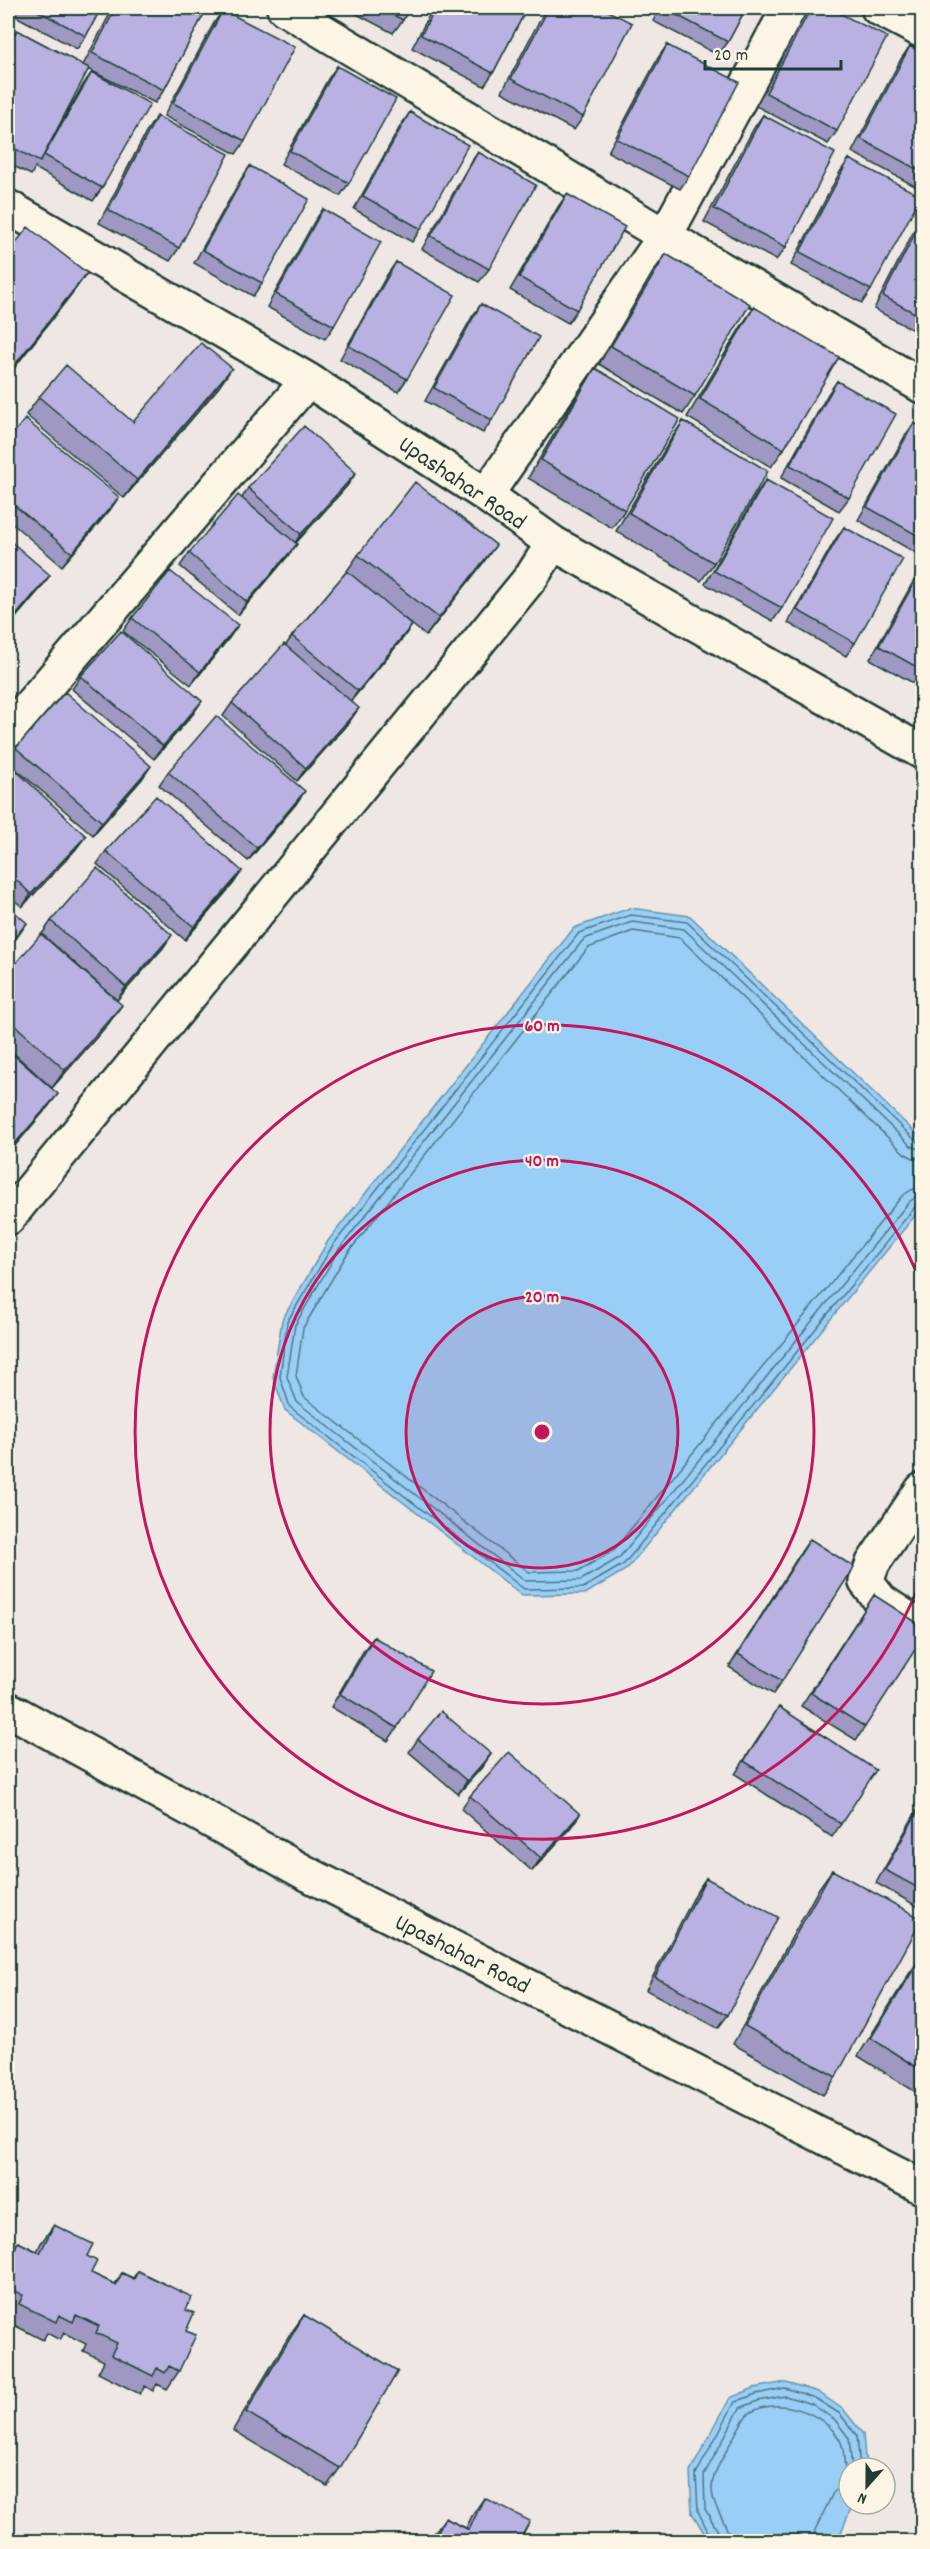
<svg xmlns="http://www.w3.org/2000/svg" width="930" height="2549" font-family="Dekko,sans-serif">
<style>
.water{fill:#99cef7;stroke:#6894a9;stroke-width:1.5}
.lines{fill:none;stroke-linecap:round;stroke-linejoin:round}
.shore{stroke:#507782;stroke-width:1.5}
.minor-casing{stroke:#1f3d34;stroke-width:38}
.minor{stroke:#fcf5e5;stroke-width:33}
.wall{fill:#9e98c2;stroke:#1f3d34;stroke-width:1.5}
.shaded-wall{fill:#817c9e;stroke:#1f3d34;stroke-width:1.5}
.building{fill:#b8b1e2;stroke:#1f3d34;stroke-width:1.5}
.ring{fill:none;stroke:#c2185b;stroke-width:3}
.labels{text-anchor:middle;stroke-width:4.5;stroke-linejoin:round;paint-order:stroke}
.street-label{font-size:24px;fill:#1f3d34;stroke:#fcf5e5}
.centre{fill:#c2185b;stroke:#fcf5e5;stroke-width:3}
.ring-label{font-size:18px;text-anchor:middle;font-weight:bold;fill:#c2185b;stroke:#fcf5e5;stroke-width:4.5;stroke-linejoin:round;paint-order:stroke}
</style>
<rect width="100%" height="100%" fill="#eee7e4"/>
<filter id="ink" filterUnits="userSpaceOnUse"><feTurbulence type="fractalNoise" baseFrequency=".0167" numOctaves="2"/><feDisplacementMap in="SourceGraphic" scale="12" xChannelSelector="R" yChannelSelector="G"/><feConvolveMatrix kernelMatrix="1 2 1 2 8 2 1 2 1" color-interpolation-filters="sRGB"/></filter>
<g filter="url(#ink)">
<!-- water -->
<path class="water" d="M630,908L690,916L922,1139V1207L627,1569L585,1594L522,1595L285,1410L273,1378L282,1320L328,1241L574,928Z
M786,2382L818,2392L844,2410L863,2434L866,2468H849V2504H853L839,2537L833,2542L709,2541L692,2513L690,2472L730,2398L754,2388Z"/>
<g class="lines">
<!-- shore -->
<path class="shore" d="M922,1143L916,1141L687,922L631,915L579,933L333,1245L287,1322L280,1377L290,1407L524,1589L583,1588L624,1564L915,1207L922,1204
M922,1150L911,1146L684,929L632,922L584,939L339,1249L295,1325L287,1377L297,1402L526,1581L581,1580L619,1558L909,1202L916,1197L922,1196
M922,1159L913,1158L904,1153L680,938L633,931L588,948L347,1254L303,1328L296,1376L304,1397L529,1572L578,1571L613,1551L902,1196L911,1190L922,1187
M713,2542L698,2511L696,2474L735,2402L756,2394L785,2388L815,2398L840,2414L857,2436L860,2468
M721,2542L719,2533L705,2509L704,2475L740,2408L758,2401L785,2396L812,2404L835,2420L849,2438L852,2468
M730,2542C729,2519 705,2504 714,2476C716,2469 743,2419 747,2415C775,2394 824,2412 840,2440C846,2451 843,2469 847,2481L833,2493L815,2530L813,2542"/>
<!-- minor casing -->
<g class="minor-casing">
<path id="minor" d="M284,8L665,236L922,386
M878,8L922,31
M8,207L308,380L486,495L553,543L922,752
M486,495L665,236L789,8
M8,731L308,380
M8,1218L532,576L553,543
M922,1490L873,1563L866,1582L881,1601L922,1628
M8,1709L304,1872L922,2187"/>
</g>
<!-- minor -->
<use href="#minor" class="minor"/>
</g>
<!-- wall -->
<path class="wall" d="M8,8H101L86,36L77,49L8,12Z
M113,8H207L164,90L155,103L88,69L47,147L83,85L92,72L102,188L93,201L35,168L36,166L31,175L8,163V44L17,30L83,65Z
M345,8H409L403,20L393,33Z
M433,8H527L493,73L484,86L412,48Z
M546,8H602L583,117L574,130L502,92Z
M660,8H746L728,42L718,55L653,21Z
M809,8H829L837,131L828,144L756,106L806,13Z
M223,10L245,141L236,154L164,116L214,23Z
M667,45L689,176L680,189L608,152L658,58Z
M910,46L922,53V190L852,152L901,59Z
M337,66L349,183L340,196L281,164L328,79Z
M410,112L421,229L412,242L354,209L401,125Z
M763,115L786,247L776,260L704,222L754,128Z
M157,116L179,248L170,261L99,223L148,129Z
M478,152L489,269L479,282L422,249L469,165Z
M849,159L871,290L862,303L791,265L840,172Z
M250,166L262,283L253,296L194,263L241,179Z
M567,194L577,310L568,323L510,290L558,207Z
M323,209L334,326L325,339L267,307L314,222Z
M922,215V335L874,309Z
M666,254L695,396L683,414L599,364L653,272Z
M396,262L407,379L398,392L340,359L387,275Z
M481,304L492,420L483,433L425,401L472,317Z
M754,307L784,449L771,467L687,417L742,325Z
M595,368L625,510L612,528L528,478L582,387Z
M837,381L849,498L839,511L781,478L828,394Z
M219,387L124,498L26,415L39,397L133,422Z
M683,421L714,563L701,581L616,531L671,439Z
M914,423L922,428V544L916,553L858,520L905,436Z
M8,440L110,510L62,566L8,520Z
M766,480L782,608L773,621L705,584L757,493Z
M347,486L296,543L297,544L287,557L238,615L180,566L189,553L242,498L248,488Z
M844,527L855,643L846,656L788,623L835,540Z
M358,555L483,563L426,636L404,618L412,625L403,638L351,701L350,721L297,781L223,716L232,703L286,645L292,636L347,571Z
M922,568V688L870,659L917,575Z
M132,618L238,625L229,638L191,685L123,631Z
M81,676L193,714L154,759L72,689Z
M16,748L142,779L93,835L8,762Z
M8,763L76,849L22,907L8,894Z
M168,772L296,804L248,861L159,785Z
M106,851L242,871L233,884L185,940L97,864Z
M51,921L163,948L117,1000L42,934Z
M8,972L109,1023L52,1088L8,1048Z
M810,1539L782,1681L773,1694L729,1667L801,1552Z
M874,1595L865,1727L856,1740L801,1706Z
M374,1637L397,1728L388,1741L331,1707L364,1650Z
M779,1707L841,1824L832,1837L735,1774Z
M418,1739L491,1754L482,1767L458,1794L409,1752Z
M470,1796L580,1814L571,1827L532,1871L461,1809Z
M922,1802V1909L876,1883L917,1810Z
M832,1870L836,2077L823,2095L733,2044L819,1888Z
M706,1878L728,2015L718,2028L646,1990L697,1891Z
M922,1956V2096L858,2056L909,1974Z
M54,2225L87,2256L91,2273L115,2284L122,2273L133,2278L138,2271L186,2310V2331L179,2371L167,2389L157,2384L153,2391L145,2386L140,2394L98,2373L104,2361L83,2351L86,2344L64,2333L60,2340L47,2333L43,2340L8,2322V2319L10,2313L8,2312V2257L18,2242L37,2251L41,2243Z
M304,2315L340,2468L327,2486L233,2430L291,2333Z
M484,2498L523,2534L533,2541H429L432,2536L445,2518L466,2528L472,2516Z"/>
<!-- shaded-wall -->
<path class="shaded-wall" d="M87,273L74,291L8,376L9,372Z
M232,368L219,387L124,498L137,480Z
M356,473L347,486L292,547L301,534Z
M119,497L110,510L62,566L72,553Z
M297,544L287,557L238,615L247,602Z
M496,545L483,563L426,636L439,618Z
M50,575L41,588L8,627V625Z
M238,625L229,638L191,685L200,672Z
M412,625L403,638L348,704L358,691Z
M202,701L193,714L154,759L163,746Z
M359,708L350,721L297,781L306,768Z
M151,766L142,779L93,835L102,822Z
M305,791L296,804L248,861L257,848Z
M86,836L76,849L22,907L31,894Z
M242,871L233,884L185,940L194,927Z
M27,923L18,936L8,948V945Z
M172,935L163,948L117,1000L126,987Z
M122,1005L109,1023L52,1088L65,1070Z
M58,1094L48,1107L8,1154L10,1149Z
M491,1754L482,1767L458,1794L467,1781Z
M580,1814L571,1827L532,1871L541,1858Z"/>
<!-- building -->
<path class="building" d="M32,8H101L86,36Z
M116,8H207L164,90L92,53Z
M379,8H409L403,20Z
M436,8H527L493,73L421,35Z
M549,8H602L632,23L583,117L511,79Z
M663,8H746L728,42Z
M811,8H829L887,37L837,131L766,93Z
M223,10L295,47L245,141L173,103Z
M17,30L89,68L40,162L8,145V48Z
M667,45L739,82L689,176L617,139Z
M910,46L922,53V172L861,139Z
M337,66L396,99L349,183L290,151Z
M92,72L150,104L102,188L44,155Z
M410,112L468,145L421,229L363,196Z
M763,115L835,153L786,247L714,209Z
M157,116L229,154L179,248L108,210Z
M478,152L536,185L489,269L431,236Z
M849,159L921,196L871,290L800,252Z
M250,166L309,199L262,283L203,250Z
M567,194L625,227L577,310L519,277Z
M323,209L381,242L334,326L276,294Z
M922,220V317L883,296Z
M28,227L87,273L9,372L8,371V253Z
M666,254L750,304L695,396L611,346Z
M396,262L455,295L407,379L349,346Z
M481,304L539,337L492,420L434,388Z
M754,307L839,357L784,449L700,399Z
M201,343L232,368L137,480L39,397L66,365L133,422Z
M595,368L680,419L625,510L541,460Z
M837,381L896,414L849,498L790,465Z
M25,419L119,497L72,553L8,500V440Z
M683,421L768,471L714,563L629,513Z
M914,423L922,428V538L867,507Z
M304,426L356,473L301,534L248,488Z
M766,480L833,518L782,608L714,571Z
M415,482L496,545L439,618L358,555Z
M238,495L297,544L247,602L189,553Z
M844,527L903,559L855,643L797,610Z
M8,539L50,575L8,625Z
M922,569V670L879,646Z
M170,571L238,625L200,672L132,618Z
M347,571L412,625L358,691L292,636Z
M121,631L202,701L163,746L81,676Z
M284,644L359,708L306,768L232,703Z
M65,692L151,766L102,822L16,748Z
M216,716L305,791L257,848L168,772Z
M8,763L86,836L31,894L8,872Z
M156,796L242,871L194,927L106,851Z
M97,868L172,935L126,987L51,921Z
M8,906L27,923L8,945Z
M41,934L122,1005L65,1070L8,1019V972Z
M8,1050L58,1094L10,1149L8,1147Z
M810,1539L854,1567L782,1681L738,1654Z
M874,1595L922,1626V1639L865,1727L811,1693Z
M374,1637L431,1671L397,1728L340,1694Z
M779,1707L876,1770L841,1824L744,1761Z
M441,1711L491,1754L467,1781L418,1739Z
M509,1752L580,1814L541,1858L470,1796Z
M922,1804V1890L885,1870Z
M832,1870L922,1919L836,2077L745,2026Z
M706,1878L778,1917L728,2015L655,1977Z
M922,1956V2071L871,2038Z
M54,2225L93,2244L87,2256L97,2261L91,2273L116,2285L122,2273L134,2279L138,2271L192,2297L186,2310L194,2313L186,2331L196,2335L179,2371L169,2366L165,2373L157,2368L153,2376L111,2355L117,2343L96,2333L99,2326L76,2315L73,2322L59,2315L56,2322L19,2304L23,2295L8,2288L12,2280L8,2278V2264L18,2242L40,2253Z
M304,2315L398,2371L340,2468L246,2412Z
M484,2498L530,2521L523,2534L534,2539L533,2541H433L445,2518L469,2530Z"/>
</g>
<!-- distance rings -->
<circle cx="542" cy="1432" r="136" fill="#c2185b" fill-opacity=".12"/>
<g class="ring">
<circle cx="542" cy="1432" r="136"/>
<circle cx="542" cy="1432" r="272"/>
<path d="M922 1578A407 407 0 1 1 922 1286"/>
</g>
<g class="labels">
<!-- street labels -->
<g class="street-label">
<text transform="translate(463 482) rotate(34)" y="8">Upashahar Road</text>
<text transform="translate(463 1953) rotate(27)" y="8">Upashahar Road</text>
</g>
</g>
<circle cx="542" cy="1432" r="9" class="centre"/>
<g class="ring-label">
<text x="542" y="1031">60 m</text>
<text x="542" y="1166">40 m</text>
<text x="542" y="1302">20 m</text>
</g>
<!-- margin -->
<rect width="930" height="2549" fill="none" stroke="#fcf5e5" stroke-width="30"/>
<rect x="15" y="15" width="900" height="2519" fill="none" stroke="#1f3d34" stroke-width="2" filter="url(#ink)"/>
<!-- north arrow -->
<g transform="translate(867 2486) rotate(201)"><circle r="28" fill="#fcf5e5" stroke="#a4ab9e" stroke-width="1.5"/>
<path d="M0-4.5L10 22L0 15L-10 22Z" fill="#1f3d34"/>
<text y="-9" font-size="16" font-weight="bold" text-anchor="middle" fill="#1f3d34">N</text>
</g>
<!-- scale -->
<path d="M705 60v9h136v-9" fill="none" stroke="#1f3d34" stroke-width="3"/>
<text x="714" y="60" font-size="18" fill="#1f3d34" stroke="#fcf5e5" stroke-width="4.5" paint-order="stroke">20 m</text>
</svg>
